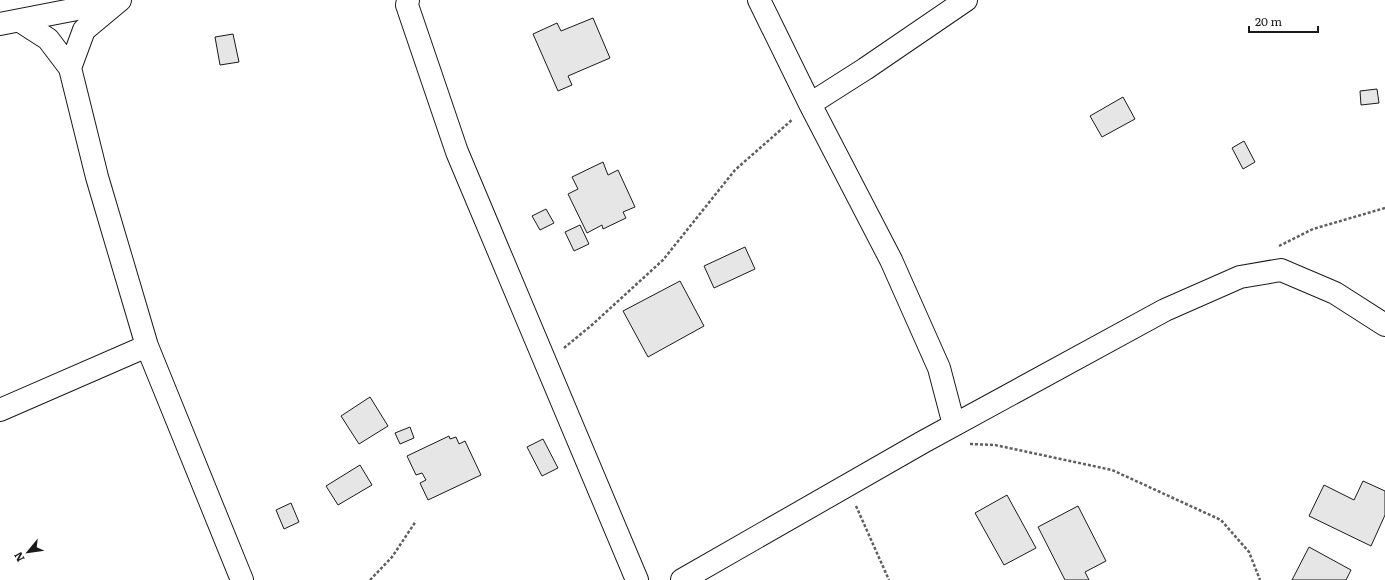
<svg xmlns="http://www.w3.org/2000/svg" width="1385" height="580" font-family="Literata,serif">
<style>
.building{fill:#e6e6e6;stroke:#1a1a1a}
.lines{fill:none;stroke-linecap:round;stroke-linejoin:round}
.minor-casing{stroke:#1a1a1a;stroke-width:24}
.path{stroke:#5f5f5f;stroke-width:2.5;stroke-dasharray:3 2;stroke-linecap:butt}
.minor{stroke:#fff;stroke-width:22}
</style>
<rect width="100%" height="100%" fill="#fff"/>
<!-- building -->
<path class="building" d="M593,18L610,58L568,76L572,85L558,91L533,34L557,23L561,31Z
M233,34L239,62L220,65L215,37Z
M1377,89L1379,103L1361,105L1360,91Z
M1123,97L1135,119L1102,137L1090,116Z
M1244,141L1255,162L1243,169L1232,148Z
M603,162L608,175L618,170L635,207L623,212L626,218L603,229L602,225L587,233L568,194L578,189L572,177Z
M546,209L554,223L540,230L532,216Z
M580,225L589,244L574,251L565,232Z
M745,247L755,269L714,288L704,266Z
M680,281L704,326L648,357L623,311Z
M370,397L388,426L359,444L341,416Z
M410,427L414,438L400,444L395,433Z
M449,436L450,439L456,437L459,444L465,441L481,475L428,500L420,483L426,480L422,473L416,475L407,456Z
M543,439L558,468L542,476L527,447Z
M360,465L372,485L338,505L326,486Z
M1363,481L1385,491V515L1371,546L1309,516L1324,485L1354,500Z
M1007,495L1036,548L1004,565L975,513Z
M291,503L299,522L284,529L276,510Z
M1078,506L1106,561L1085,572L1089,580H1065L1038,527Z
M1309,547L1351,570L1346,580H1292Z"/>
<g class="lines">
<!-- minor casing -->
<g class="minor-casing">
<path id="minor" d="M120,0L84,30L70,68L97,177L147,346L242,580
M408,0L407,5L457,152L637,580
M759,0L810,104L891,260L939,368L954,425
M20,21L48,39L70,68
M0,24L118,1
M810,104L865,69L966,0
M0,410L147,346
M682,580L923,442L1165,310L1240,277L1281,270L1335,293L1385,325"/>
</g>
<!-- path -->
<path class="path" d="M1279,246L1313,229L1385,208
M564,348L593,324L663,260L735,170L793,119
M970,444L995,445L1112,470L1221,520L1249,552L1260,580
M856,506L889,580
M370,580L392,557L416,521"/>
<!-- minor -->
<use href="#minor" class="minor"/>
</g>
<!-- north arrow -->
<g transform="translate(28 552) rotate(241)" stroke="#ffffff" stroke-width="3" paint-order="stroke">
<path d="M0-3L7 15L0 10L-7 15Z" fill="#1a1a1a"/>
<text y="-6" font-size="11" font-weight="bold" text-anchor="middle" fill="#1a1a1a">N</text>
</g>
<!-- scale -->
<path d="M1249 26v6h69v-6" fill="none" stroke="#1a1a1a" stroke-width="2"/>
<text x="1255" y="26" font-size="12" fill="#1a1a1a" stroke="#ffffff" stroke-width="3" paint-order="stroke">20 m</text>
</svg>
